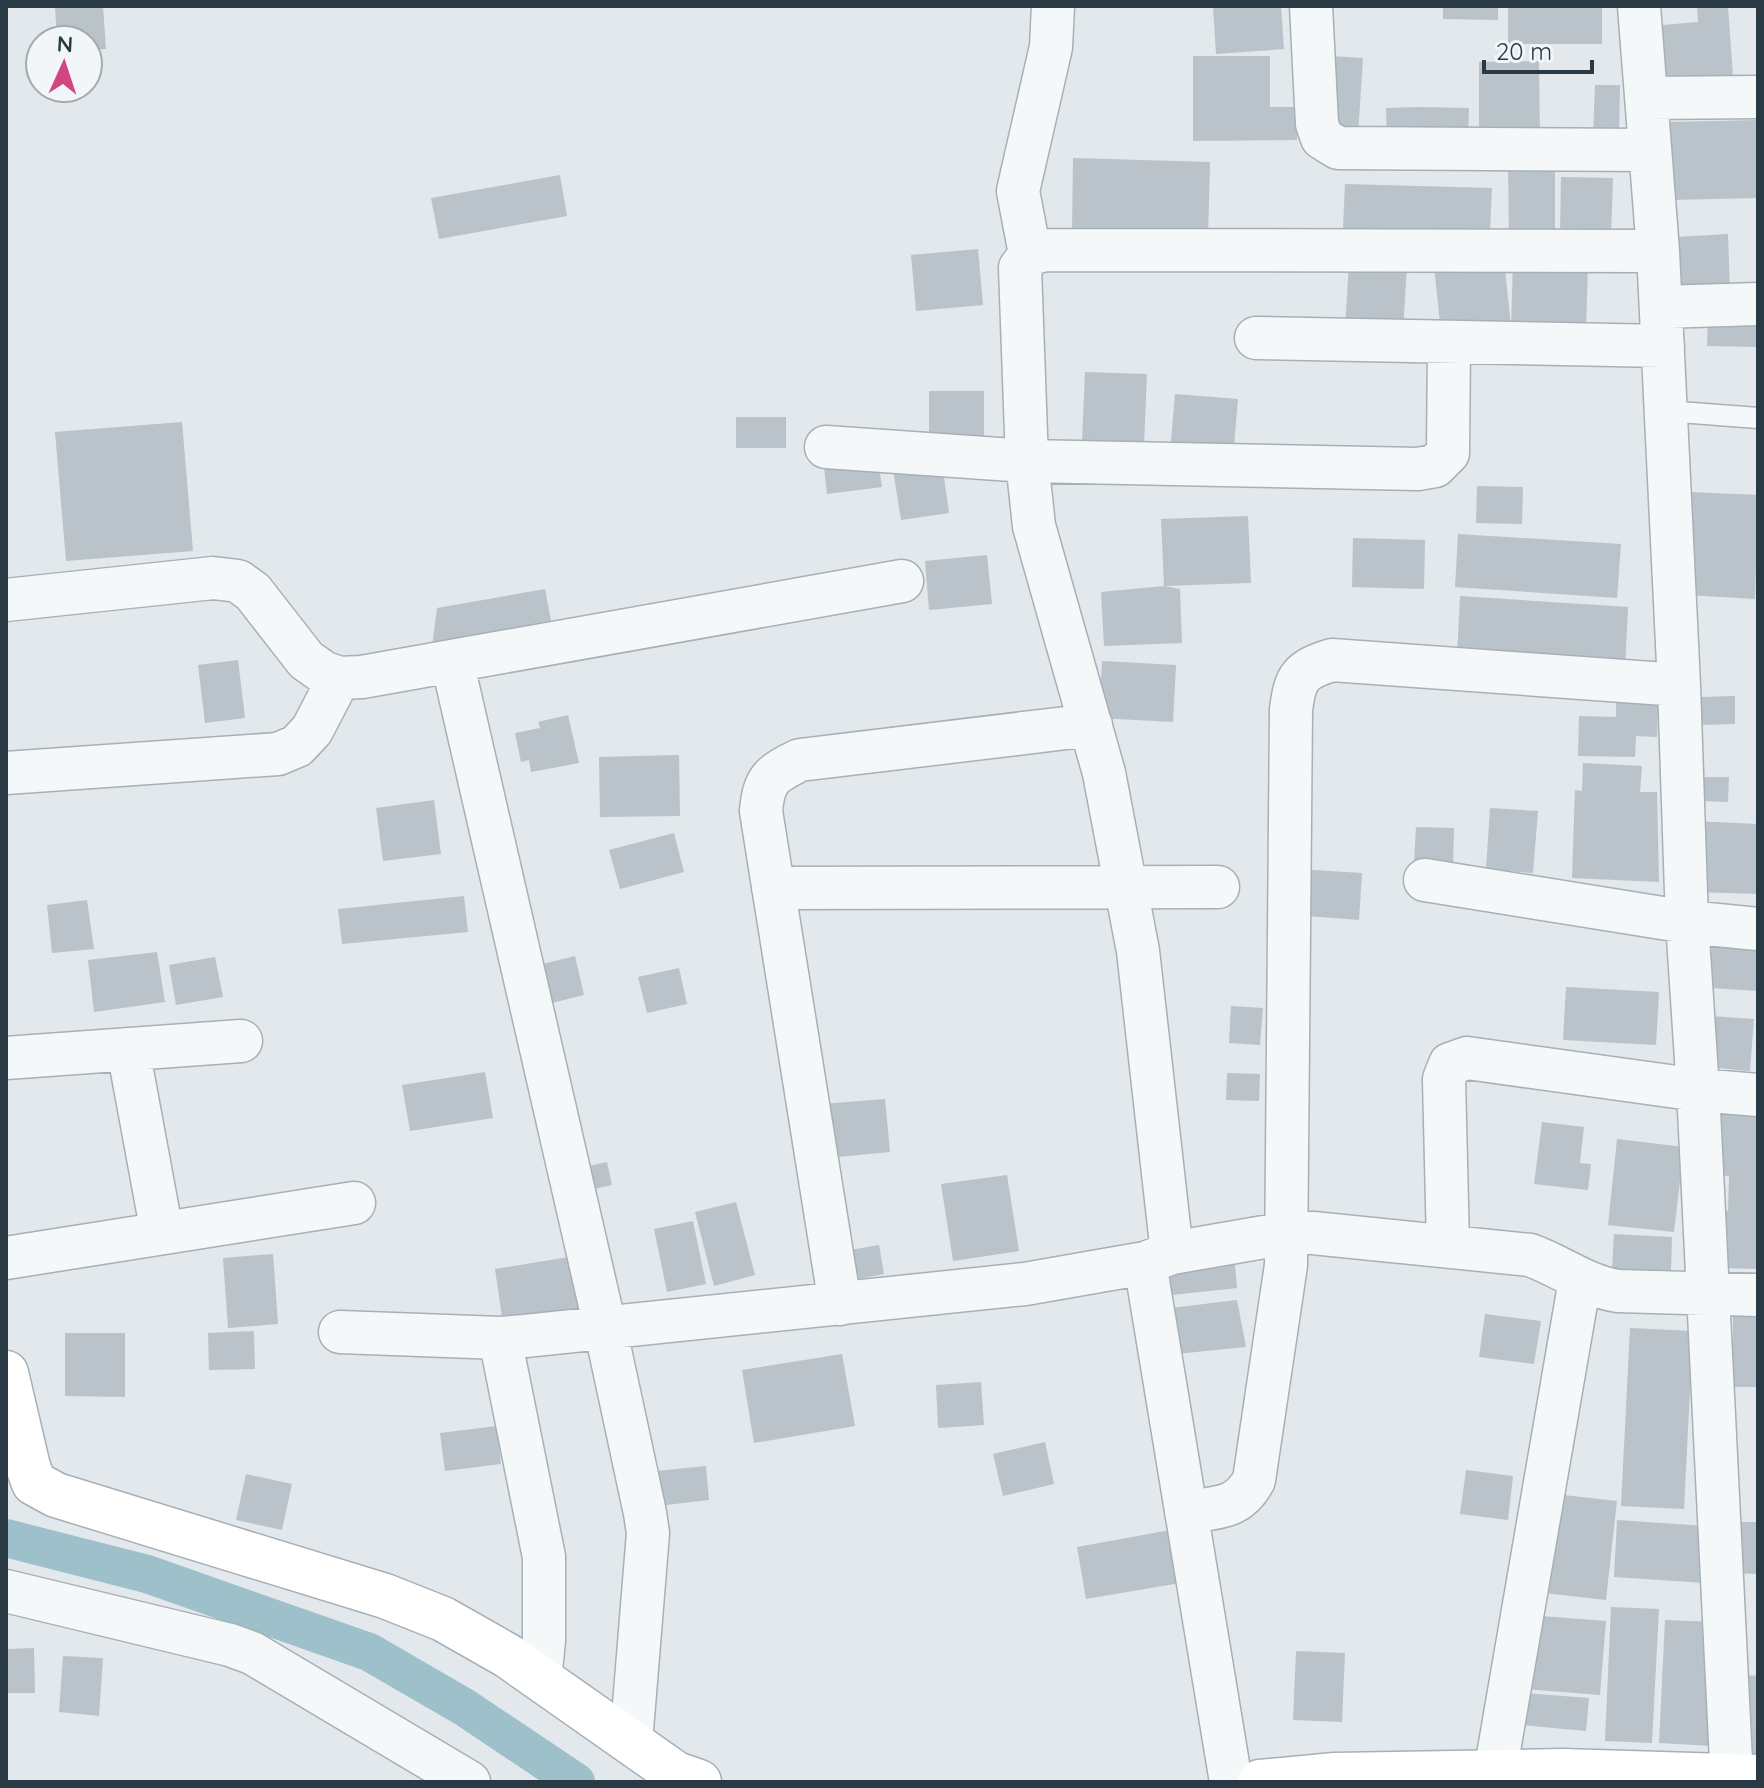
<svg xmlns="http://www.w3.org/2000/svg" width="1764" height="1788" font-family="Quicksand,sans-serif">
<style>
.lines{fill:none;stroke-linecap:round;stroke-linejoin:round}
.canal{stroke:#9dc0cb;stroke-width:38}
.building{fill:#b9c3c9}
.lane-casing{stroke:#a7b0b6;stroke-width:23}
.street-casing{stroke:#a7b0b6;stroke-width:45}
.secondary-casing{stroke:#a7b0b6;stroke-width:47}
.lane{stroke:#f5f8f9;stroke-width:20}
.street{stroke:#f5f8f9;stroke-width:42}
.secondary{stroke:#fff;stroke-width:44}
</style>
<rect width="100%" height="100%" fill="#e2e8eb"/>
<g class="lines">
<!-- canal -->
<path class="canal" d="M6,1538L147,1574L369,1652L464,1707L576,1782"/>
</g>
<!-- building -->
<path class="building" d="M55,6H103L106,49L88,50V40H57Z
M1213,6H1281L1284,49L1216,54Z
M1443,6H1498V20L1443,19Z
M1508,6H1602V44H1508Z
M1697,6H1728L1733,77L1655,83L1651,26L1698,22Z
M1193,56H1270V107H1297V140L1193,141Z
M1332,56L1363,58L1358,135L1327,132Z
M1539,61L1540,142H1479V62Z
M1595,85H1620L1619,138L1593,137Z
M1419,107L1469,108L1468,140H1387L1386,108Z
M1758,120V198L1670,200L1668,122Z
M1073,158L1210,162L1208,237L1072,233Z
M1555,160V239H1509L1508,161Z
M560,175L567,216L439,239L431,198Z
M1561,177L1613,178L1611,237L1560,236Z
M1345,184L1492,188L1490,232L1343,228Z
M1728,234L1730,292L1679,294L1676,237Z
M978,249L983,305L916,311L911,255Z
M1504,260L1511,327L1441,333L1434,266Z
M1513,261L1588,264L1586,330L1511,327Z
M1349,262L1407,265L1403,332L1345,329Z
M1708,314L1758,316V347L1707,346Z
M1085,372L1147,374L1144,444L1082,441Z
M929,391H984V438L929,439Z
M1175,394L1238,399L1234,447L1171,442Z
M736,417H786V448H736Z
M182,422L193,551L66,561L55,432Z
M878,461L882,487L827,494L824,467Z
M942,463L949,513L901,520L893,470Z
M1477,486L1523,487L1522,524L1476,523Z
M1690,492L1758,495L1755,599L1687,595Z
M1248,516L1251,583L1164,586L1161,519Z
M1458,534L1621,544L1617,598L1455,587Z
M1353,538L1425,540L1424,589L1352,587Z
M987,555L992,604L929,610L925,561Z
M1164,586L1180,589L1182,643L1104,646L1101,592Z
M545,589L552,626L432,647L437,608Z
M1460,596L1628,607L1625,668L1457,656Z
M238,660L245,718L205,723L198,665Z
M1102,661L1176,665L1173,722L1099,718Z
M1616,696H1658L1657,737L1636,736L1635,757L1578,756L1579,716L1616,717Z
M1735,696V724L1699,725V697Z
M568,715L579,763L531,772L529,760L521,762L515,733L540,728L538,722Z
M679,755L680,816L600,817L599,757Z
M1583,763L1642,766L1640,792H1657L1659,882L1572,878L1575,790L1582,791Z
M1703,777H1729L1728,802L1702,801Z
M434,800L441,854L383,861L376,808Z
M1490,808L1538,811L1533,873L1486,870Z
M1693,821L1758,824V894L1696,892Z
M1416,827L1454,828L1453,866L1414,864Z
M674,833L684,872L620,889L609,850Z
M1297,869L1362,873L1359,920L1294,915Z
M464,896L468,932L342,944L338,909Z
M87,900L94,949L52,953L47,905Z
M1712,945L1758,947V991L1709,988Z
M157,952L165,1002L94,1012L88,960Z
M575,956L584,995L544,1005L535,966Z
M215,957L223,997L176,1005L169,965Z
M679,968L687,1004L647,1013L638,977Z
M1566,987L1659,992L1656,1045L1563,1040Z
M1231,1006L1263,1008L1260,1045L1229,1043Z
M1710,1016L1754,1019L1750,1071L1707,1067Z
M485,1072L493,1118L410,1131L402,1085Z
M1227,1073L1260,1074L1259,1101L1226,1100Z
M885,1099L890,1152L827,1158L822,1104Z
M1715,1101L1758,1103V1269L1721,1268L1723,1211H1728L1729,1176L1716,1175Z
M1542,1122L1584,1127L1580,1163L1591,1164L1588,1190L1534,1184Z
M1617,1139L1684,1147L1674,1232L1608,1225Z
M607,1162L612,1185L572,1194L566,1171Z
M1007,1175L1019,1251L953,1261L941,1184Z
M736,1202L755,1275L714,1286L695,1212Z
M693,1221L706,1284L667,1292L654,1229Z
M1614,1234L1672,1237L1671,1271L1612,1269Z
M879,1245L884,1274L838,1283L833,1253Z
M273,1254L278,1324L228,1328L223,1258Z
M1234,1254L1237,1288L1172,1295L1168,1262Z
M575,1256L584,1311L503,1324L495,1269Z
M1237,1300L1246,1347L1176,1354L1171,1308Z
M1733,1309L1758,1310V1387H1733Z
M1485,1314L1541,1321L1534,1364L1479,1357Z
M1630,1328L1693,1331L1684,1509L1621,1506Z
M254,1331L255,1369L209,1370L208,1333Z
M65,1333H125V1397L65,1396Z
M842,1354L855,1426L754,1443L742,1370Z
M981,1382L984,1425L938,1428L936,1385Z
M497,1426L501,1464L445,1471L440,1433Z
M1045,1442L1054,1484L1003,1496L993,1454Z
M706,1466L709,1500L649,1507L646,1472Z
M1466,1470L1513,1476L1508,1520L1460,1514Z
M246,1474L292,1484L282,1530L236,1520Z
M1546,1493L1617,1501L1606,1600L1535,1592Z
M1617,1520L1707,1526L1704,1583L1614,1577Z
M1741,1522H1758V1574L1734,1573Z
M1176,1529L1186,1582L1086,1599L1077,1547Z
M1611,1607L1659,1609L1652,1743L1605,1741Z
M1529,1615L1606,1621L1600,1695L1523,1689Z
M1665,1620L1718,1622L1712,1746L1659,1743Z
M34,1648L35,1693H6V1649Z
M1296,1651L1345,1653L1342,1722L1293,1720Z
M63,1656L103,1658L99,1716L59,1712Z
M1746,1675L1758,1676V1754L1743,1753Z
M1524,1693L1589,1698L1586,1731L1521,1725Z"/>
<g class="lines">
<!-- lane casing -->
<g class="lane-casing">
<path id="lane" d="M1666,411L1758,418"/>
</g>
<!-- street casing -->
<g class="street-casing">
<path id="street" d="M1311,6L1317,124L1322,138L1338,148L1650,150
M1639,6L1658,251L1679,685L1687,922L1698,1090L1732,1782
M1646,98L1758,97
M1030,254L1018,191L1051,47L1053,6
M1661,307L1758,304
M1256,338L1663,346
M826,447L1027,461L1418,469L1435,466L1448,453L1449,342
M6,600L213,578L238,581L253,592L306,660L323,672L339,678L362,677L902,581
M452,661L605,1327L645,1513L648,1533L631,1742
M6,773L278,754L297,746L312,730L339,678
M1425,880L1687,922L1758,929
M773,888L1218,887
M128,1049L162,1233
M6,1058L241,1041
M1448,1246L1444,1079L1450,1064L1467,1058L1698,1090L1758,1095
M1172,1253L1138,951L1104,773L1034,526L1027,461L1020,268L1030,254L1046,250L1658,251
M6,1258L354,1203
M1145,1263L1231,1782
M840,1304L761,811C764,779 771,774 800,760L1091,725
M340,1332L500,1338L525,1336L1025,1284L1145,1263L1172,1253L1287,1233H1313L1530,1255C1561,1266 1585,1286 1618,1291L1758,1295
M500,1338L544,1557V1641L540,1679
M1186,1512C1217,1507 1238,1510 1254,1480L1286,1265L1291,710C1295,677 1300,670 1332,660L1679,685
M6,1591L230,1645L252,1653L469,1782
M1495,1773L1580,1280"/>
</g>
<!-- secondary casing -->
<g class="secondary-casing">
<path id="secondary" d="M6,1373L28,1467L34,1483L56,1495L385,1596L443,1619L508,1656L676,1774L699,1782
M1260,1782L1335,1775L1563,1771L1758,1777"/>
</g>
<!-- lane -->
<use href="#lane" class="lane"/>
<!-- street -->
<use href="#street" class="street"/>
<!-- secondary -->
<use href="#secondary" class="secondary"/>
</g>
<!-- border -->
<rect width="1764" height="1788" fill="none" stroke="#2a3a44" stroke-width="16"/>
<!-- north arrow -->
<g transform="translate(64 64) rotate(3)"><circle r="38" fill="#f2f6f8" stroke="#a2abb0" stroke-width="2"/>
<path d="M0-6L14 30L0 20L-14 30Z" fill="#d24581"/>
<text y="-12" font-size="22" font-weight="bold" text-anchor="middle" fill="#2a3a44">N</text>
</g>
<!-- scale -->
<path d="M1484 60v12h108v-12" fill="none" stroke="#2a3a44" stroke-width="4"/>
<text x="1496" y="60" font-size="24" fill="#2a3a44" stroke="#f2f6f8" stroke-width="6" paint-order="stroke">20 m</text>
</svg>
